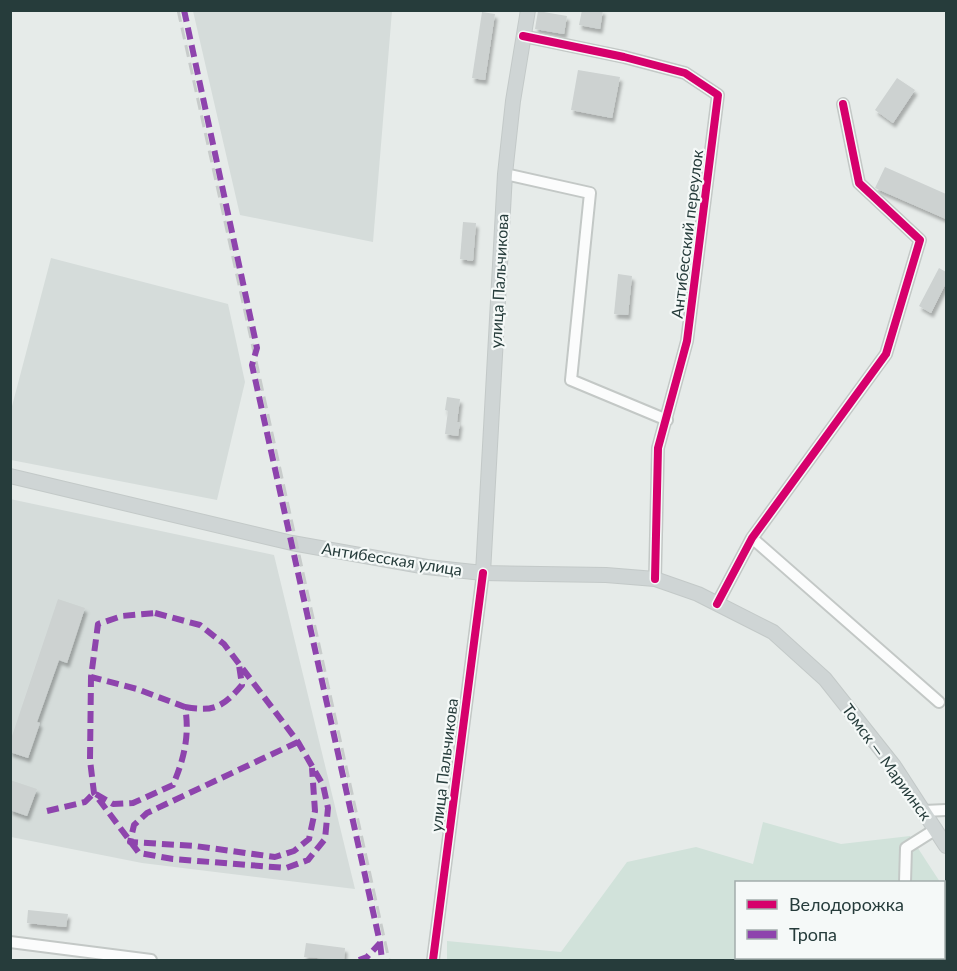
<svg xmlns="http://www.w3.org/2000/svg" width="957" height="971" font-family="Lato,sans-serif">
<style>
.built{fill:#d5dcda}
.green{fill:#d1e2da}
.building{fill:#cdd2d1;filter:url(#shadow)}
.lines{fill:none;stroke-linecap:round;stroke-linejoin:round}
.minor-casing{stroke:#c3c8c6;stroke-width:14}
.major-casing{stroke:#c3c9c8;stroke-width:16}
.minor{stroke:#fbfcfc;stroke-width:10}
.major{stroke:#cfd5d5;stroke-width:14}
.rail{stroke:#c8cccb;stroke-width:3;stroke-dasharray:12 6;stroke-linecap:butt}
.quiet{stroke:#8e44ad;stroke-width:6;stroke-dasharray:12 6;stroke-linecap:butt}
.cycleway-casing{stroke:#f5f9f8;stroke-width:11}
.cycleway{stroke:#d6006c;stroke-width:8}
.labels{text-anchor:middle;stroke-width:4.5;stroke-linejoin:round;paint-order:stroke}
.street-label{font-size:16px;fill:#263c3b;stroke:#f5f9f8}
</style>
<defs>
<filter id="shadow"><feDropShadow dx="2.5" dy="4.5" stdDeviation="1.5" flood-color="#0004"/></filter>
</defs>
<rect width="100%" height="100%" fill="#e6ebe9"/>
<!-- built -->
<path class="built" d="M193,11H392L373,242L240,215Z
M51,258L228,304L245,382L217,500L11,460V410Z
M10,499L274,555L355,889L142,863L11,837Z"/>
<!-- green -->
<path class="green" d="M763,822L841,844L910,836L940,882H736V958H849L845,960H447V941L561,952L627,862L696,847L753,864Z"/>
<!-- building -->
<path class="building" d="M582,10H603L600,29L579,25Z
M538,11L567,16L564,34L535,29Z
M482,12L495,14L485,80L472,78Z
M578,70L620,77L612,118L571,110Z
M897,78L915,90L893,123L875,110Z
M885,167L946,194V219L875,188Z
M463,222L476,223L473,261L460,259Z
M939,268L946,272V283L931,313L919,306Z
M618,274L632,276L628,315L614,314Z
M447,397L460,399L457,422H460L458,436L445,434L448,411L445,410Z
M58,599L85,608L67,663L59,660L37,722L40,723L28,758L10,752V742Z
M10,780L37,789L27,816L10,810Z
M28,910L68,914L66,927L27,923Z
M306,943L345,948L344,960L304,957Z"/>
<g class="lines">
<!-- minor casing -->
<g class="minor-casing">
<path id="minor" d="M523,36L624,57L685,73L718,95L687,341L658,448L655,579
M505,174L590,193L571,380L667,420
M752,538L939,702
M717,604L752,538L886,354L920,240L859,183L843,104
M924,811L946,810
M905,882L906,848L936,829
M10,942L151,960
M433,960L483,573
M832,960L836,958"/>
</g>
<!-- major casing -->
<g class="major-casing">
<path id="major" d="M10,476L292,543L427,567L483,573L606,575L655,579L698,594L773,632L825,679L894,766L946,846
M483,573L505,174L513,101L528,10"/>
</g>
<!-- minor -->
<use href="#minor" class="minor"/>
<!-- major -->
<use href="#major" class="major"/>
<!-- rail -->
<path class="rail" d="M178,10L389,960"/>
<!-- quiet -->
<path class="quiet" d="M184,10L257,348L252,365L380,943L367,957L359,960
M155,613L200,625L224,644L298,742L323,785L328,808L325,839L308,860L286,868L173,859L139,853L94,793L90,760L91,677L98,624L122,616Z
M185,707C214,712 223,707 242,685L239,665
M298,742L147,813L134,825L130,842L195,846L275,857L294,851L309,839L315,811L312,768
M47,811L85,802L94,793L113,804L133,803L173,785C184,759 190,735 185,707L137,689L91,677
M380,943L382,960"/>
<!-- cycleway casing -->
<g class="cycleway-casing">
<path id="cycleway" d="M523,36L624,57L685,73L718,95L687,341L658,448L655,579
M717,604L752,538L886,354L920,240L859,183L843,104
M433,960L483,573"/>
</g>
<!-- cycleway -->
<use href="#cycleway" class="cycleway"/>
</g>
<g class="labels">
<!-- street labels -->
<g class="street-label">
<text transform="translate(687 234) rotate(-83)" y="6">Антибесский переулок</text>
<text transform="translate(499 281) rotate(-87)" y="6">улица Пальчикова</text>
<text transform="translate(392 559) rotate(9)" y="6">Антибесская улица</text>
<text transform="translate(887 762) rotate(54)" y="6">Томск — Мариинск</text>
<text transform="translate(444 765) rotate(-83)" y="6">улица Пальчикова</text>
</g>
</g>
<!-- border -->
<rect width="957" height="971" fill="none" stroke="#263c3b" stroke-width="24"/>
<!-- legend -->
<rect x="735" y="881" width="210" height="78" fill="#f5f9f8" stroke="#a2adac" stroke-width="1.5"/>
<rect x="747" y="900" width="30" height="9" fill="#d6006c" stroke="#a2adac" stroke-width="1.5"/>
<text x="789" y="911" font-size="18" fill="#263c3b">Велодорожка</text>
<rect x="747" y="930" width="30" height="9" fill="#8e44ad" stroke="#a2adac" stroke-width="1.5"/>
<text x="789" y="941" font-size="18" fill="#263c3b">Тропа</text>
</svg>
